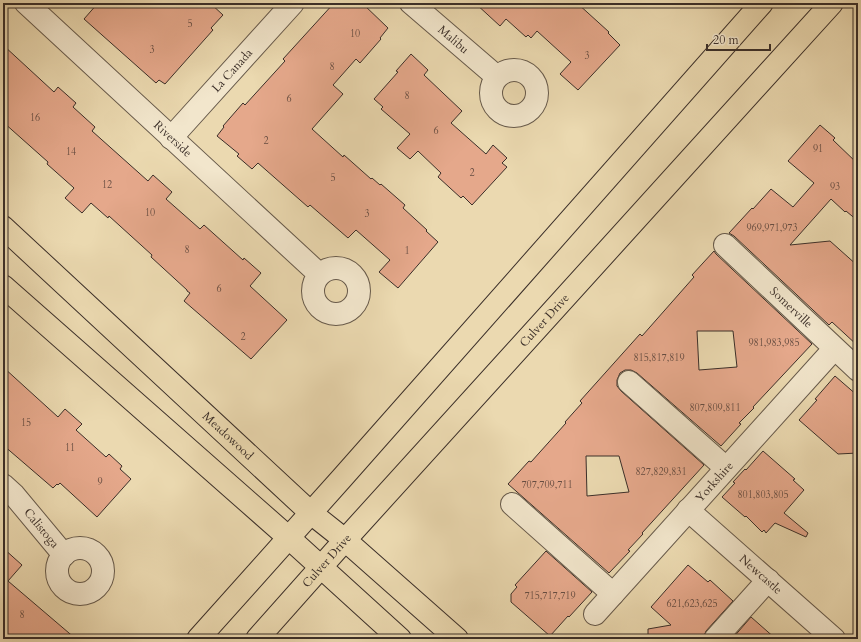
<svg xmlns="http://www.w3.org/2000/svg" width="861" height="642" font-family="Cardo,serif">
<style>
.building{fill:#e5a88b;stroke:#3b2f29;fill-rule:evenodd}
.lines{fill:none;stroke-linecap:round;stroke-linejoin:round}
.minor-casing{stroke:#675a4b;stroke-width:24}
.major-casing{stroke:#3b2f29;stroke-width:24}
.minor{stroke:#f2e6cc;stroke-width:22}
.major{stroke:#ebd9b0;stroke-width:22}
.labels{text-anchor:middle;stroke-width:4;stroke-linejoin:round;paint-order:stroke}
.number-label{font-size:10px;fill:#664d42}
.street-label{font-size:12px;fill:#3b2f29;stroke:#f2e6cc}
</style>
<rect width="100%" height="100%" fill="#ebd9b0"/>
<filter id="stains"><feTurbulence type="fractalNoise" baseFrequency=".005" numOctaves="4"/><feColorMatrix values="0 0 0 0 .2 0 0 0 0 .09 0 0 0 0 .02 0 0 0 .5 -.17"/></filter>
<radialGradient id="worn" r=".72"><stop offset=".6" stop-color="#630" stop-opacity="0"/><stop offset="1" stop-color="#630" stop-opacity=".3"/></radialGradient>
<!-- building -->
<path class="building" d="M98,3H210L223,15L211,28L213,30L165,84L159,80L156,83L84,19Z
M334,3H362L388,28L380,38L381,39L360,63L356,59L333,85L343,94L312,129L343,157L344,155L371,179L372,178L380,185L381,184L405,205L403,208L427,230L426,231L438,242L398,288L379,272L390,260L356,230L348,238L310,205L308,207L258,163L252,169L237,156L239,154L217,136L224,127L223,126L243,103L245,105L285,61L283,59Z
M475,3H577L609,32L608,33L620,45L578,90L560,74L571,62L537,31L531,38L528,35L526,37L506,19L500,26Z
M3,45L54,92L58,87L76,103L73,107L95,127L92,131L148,181L153,175L172,192L166,199L200,229L204,225L243,260L244,258L261,273L250,286L287,320L251,359L184,301L190,293L187,291V290L151,257L152,255L109,216L108,218L91,203L82,213L65,198L74,188L47,164L48,162L3,122Z
M411,54L428,70L424,75L462,111L451,123L486,154L493,145L507,158L502,163L507,167L472,205L463,196L461,198L438,177L441,173L418,151L410,159L397,148L410,134L381,109L383,107L374,99L398,72L396,71Z
M820,125L835,138L833,140L858,164V221L846,211L845,212L831,199L790,245L830,241L858,266V346L832,322L829,325L734,236L729,233L752,208L753,209L771,189L793,207L814,183L788,161Z
M714,251L716,254L812,344L753,407L754,408L739,423L741,424L721,446L637,373L631,370H625L620,373L617,380V386L621,391L704,465L642,533L643,534L628,550L630,551L609,573L508,484L529,461L531,462L566,423L565,422L582,403L580,401L640,334L642,336L694,277L692,275ZM697,331H733L737,367L699,370ZM586,456H619L629,492L587,496Z
M3,367L58,417L65,409L82,424L76,430L106,457L109,454L122,466L120,469L131,479L97,517L60,483L58,485L57,484L53,488L3,445Z
M835,376L858,396V453L838,454L799,420L817,400L815,399Z
M763,451L795,479L793,480L804,490L784,513L808,533L806,537L775,523L766,533L764,530L762,532L746,516L745,517L722,497L735,483L733,482L745,469L746,470Z
M3,548L22,565L8,581L76,639H3Z
M546,551L592,592L569,617L568,616L550,636L511,602V594L517,587L515,585Z
M688,565L708,582L710,580L733,601L706,631L703,639H648V629L671,625L651,607Z
M751,617L776,639H732Z"/>
<g class="lines">
<!-- minor casing -->
<g class="minor-casing">
<g id="minor">
<path id="s1" d="M26,3L319,274"/>
<path id="s2" d="M411,3L496,76"/>
<circle cx="514" cy="93" r="23"/>
<path id="s3" d="M171,138L293,3"/>
<path id="s4" d="M725,245L858,370"/>
<circle cx="336" cy="291" r="23"/>
<path d="M629,382L726,468"/>
<path id="s5" d="M3,485L14,495L64,555"/>
<path d="M512,504L613,594"/>
<path id="s6" d="M688,510L834,639"/>
<circle cx="80" cy="571" r="23"/>
<path id="s7" d="M595,614L834,349"/>
<path d="M715,639L768,580"/>
</g>
</g>
<!-- major casing -->
<g class="major-casing">
<g id="major">
<path id="s8" d="M3,227L311,513L345,540L457,639"/>
<path d="M3,286L289,538L400,639"/>
<path d="M198,639L342,478L762,3"/>
<path id="s9" d="M257,639L345,540L832,3"/>
</g>
</g>
<!-- minor -->
<use href="#minor" class="minor"/>
<!-- major -->
<use href="#major" class="major"/>
</g>
<g class="labels">
<!-- number labels -->
<g class="number-label">
<text x="190" y="27">5</text>
<text x="355" y="37">10</text>
<text x="152" y="53">3</text>
<text x="587" y="59">3</text>
<text x="332" y="70">8</text>
<text x="407" y="99">8</text>
<text x="289" y="102">6</text>
<text x="35" y="121">16</text>
<text x="436" y="134">6</text>
<text x="266" y="144">2</text>
<text x="818" y="152">91</text>
<text x="71" y="155">14</text>
<text x="472" y="176">2</text>
<text x="333" y="181">5</text>
<text x="107" y="188">12</text>
<text x="835" y="190">93</text>
<text x="150" y="216">10</text>
<text x="367" y="217">3</text>
<text x="772" y="231">969,971,973</text>
<text x="187" y="253">8</text>
<text x="407" y="254">1</text>
<text x="219" y="292">6</text>
<text x="243" y="340">2</text>
<text x="774" y="346">981,983,985</text>
<text x="659" y="361">815,817,819</text>
<text x="715" y="411">807,809,811</text>
<text x="26" y="426">15</text>
<text x="70" y="451">11</text>
<text x="661" y="475">827,829,831</text>
<text x="100" y="485">9</text>
<text x="547" y="488">707,709,711</text>
<text x="763" y="498">801,803,805</text>
<text x="550" y="599">715,717,719</text>
<text x="692" y="607">621,623,625</text>
<text x="22" y="618">8</text>
</g>
<!-- street labels -->
<g class="street-label">
<text dy="4" stroke="none"><textPath href="#s2" startOffset="56">Malibu</textPath></text>
<text dy="4" stroke="none"><textPath href="#s3" startOffset="91">La Canada</textPath></text>
<text dy="4" stroke="none"><textPath href="#s1" startOffset="200">Riverside</textPath></text>
<text dy="4" stroke="none"><textPath href="#s4" startOffset="91">Somerville</textPath></text>
<text dy="4" stroke="none"><textPath href="#s9" startOffset="429">Culver Drive</textPath></text>
<text dy="4" stroke="none"><textPath href="#s8" startOffset="307">Meadowood</textPath></text>
<text dy="4" stroke="none"><textPath href="#s7" startOffset="178">Yorkshire</textPath></text>
<text dy="4" stroke="none"><textPath href="#s5" startOffset="58">Calistoga</textPath></text>
<text dy="4" stroke="none"><textPath href="#s9" startOffset="105">Culver Drive</textPath></text>
<text dy="4" stroke="none"><textPath href="#s6" startOffset="97">Newcastle</textPath></text>
</g>
</g>
<!-- margin -->
<rect width="861" height="642" fill="none" stroke="#ebd9b0" stroke-width="16"/>
<rect x="4" y="4" width="853" height="634" fill="none" stroke="#3b2f29" stroke-width="2"/>
<rect x="8" y="8" width="845" height="626" fill="none" stroke="#3b2f29"/>
<!-- scale -->
<path d="M707 44v6h63v-6" fill="none" stroke="#3b2f29" stroke-width="2"/>
<text x="713" y="44" font-size="12" fill="#3b2f29" stroke="#f2e6cc" stroke-width="3" paint-order="stroke">20 m</text>
<rect width="100%" height="100%" filter="url(#stains)"/>
<rect width="100%" height="100%" fill="url(#worn)"/>
</svg>
